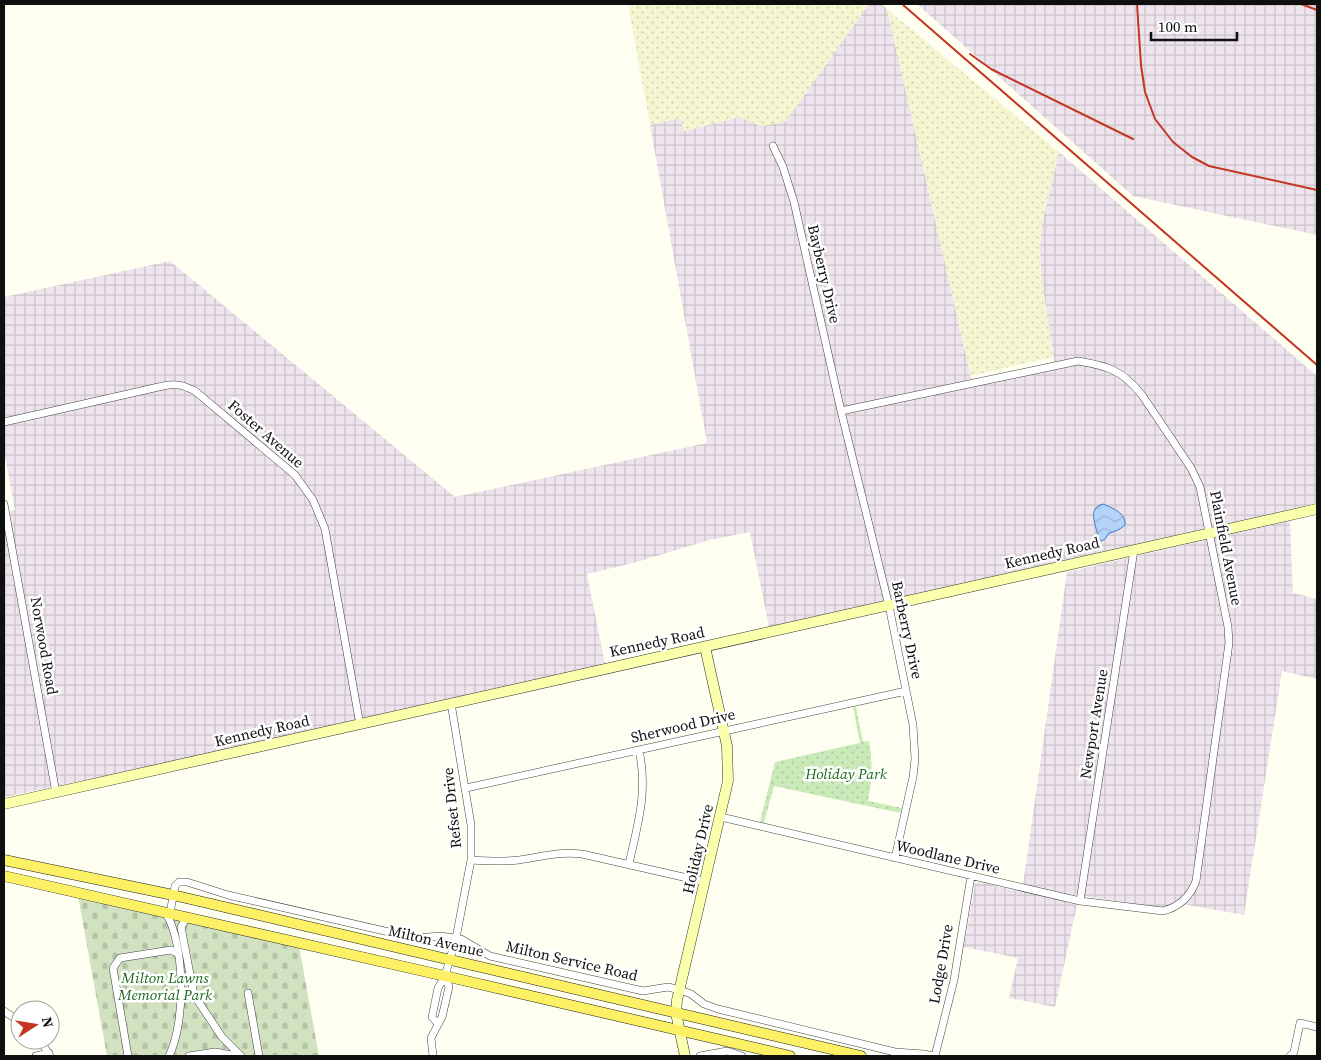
<svg xmlns="http://www.w3.org/2000/svg" width="1321" height="1060" font-family="'Source Serif 4',serif">
<style>
.industrial{fill:url(#industrial-grid)}
.farmland{fill:url(#farmland-dots)}
.cemetery{fill:url(#cemetery-stones)}
.park{fill:url(#park-dots)}
.water{fill:url(#water-waves);stroke:#397ad1}
.lines{fill:none;stroke-linecap:round;stroke-linejoin:round}
.street-casing{stroke:#424242;stroke-width:8}
.secondary-casing{stroke:#313131;stroke-width:11}
.primary-casing{stroke:#202020;stroke-width:11}
.street{stroke:#fff;stroke-width:7}
.secondary{stroke:#faffac;stroke-width:10}
.primary{stroke:#fcf164;stroke-width:10}
.rail{stroke:#c43622;stroke-width:2}
.labels{text-anchor:middle;stroke-width:5;stroke-linejoin:round;paint-order:stroke}
.street-label{font-size:15px;fill:#0f0f0f;stroke:#fff}
.park-label{font-size:15px;font-style:italic;fill:#1f6a1d;stroke:#fff}
</style>
<defs>
<pattern id="industrial-grid" width="8" height="8" patternUnits="userSpaceOnUse" patternTransform="scale(1.25)"><rect width="8" height="8" fill="#eee4ed"/><path d="M0 4h8M4 0v8" fill="none" stroke="#cbc2ca"/></pattern>
<pattern id="farmland-dots" width="8" height="8" patternUnits="userSpaceOnUse" patternTransform="scale(1.25)"><rect width="8" height="8" fill="#f3f6d0"/><path d="M2 2h.1M6 6h.1" fill="none" stroke="#cfd2b1" stroke-width="1.8" stroke-linecap="round"/></pattern>
<pattern id="cemetery-stones" width="16" height="16" patternUnits="userSpaceOnUse" patternTransform="scale(1.25)"><rect width="16" height="16" fill="#d2e2c1"/><path d="M2 7V4a2 2 0 0 1 4 0v3zM10 15v-3a2 2 0 0 1 4 0v3z" fill="#b3c1a5"/></pattern>
<pattern id="park-dots" width="8" height="8" patternUnits="userSpaceOnUse" patternTransform="scale(1.25)"><rect width="8" height="8" fill="#caebb9"/><path d="M2 2h.1M6 6h.1" fill="none" stroke="#acc89e" stroke-width="1.8" stroke-linecap="round"/></pattern>
<pattern id="water-waves" width="16" height="10" patternUnits="userSpaceOnUse" patternTransform="scale(1.25)"><rect width="16" height="10" fill="#b4d3f8"/><path d="M0 5q4-4 8 0t8 0" fill="none" stroke="#9ab4d3"/></pattern>
</defs>
<rect width="100%" height="100%" fill="#fffff1"/>
<!-- industrial -->
<path class="industrial" d="M869,4H882L887,9L973,386L1055,368L1041,275L1040,248L1042,224L1059,152L1317,376V503L769,627L750,532L709,540L637,562L587,574L605,664L125,772L4,797V512L15,510L4,451V297L170,261L455,497L707,443L650,125L680,118L684,131L740,117L760,126L785,122Z
M917,4H1317V235L1133,196Z
M1290,521L1293,593L1317,599V679L1282,671L1244,915L1188,905L1180,900L1168,906L1156,907L1070,894L1068,903L1077,905L1055,1007L1009,998L1018,958L964,947L975,883L980,882L1022,892L1067,572Z"/>
<!-- farmland -->
<path class="farmland" d="M628,4H869L785,122L760,126L740,117L684,131L680,118L650,125Z
M887,9L1059,152L1042,224L1040,248L1041,275L1053,357L971,376Z"/>
<!-- cemetery -->
<path class="cemetery" d="M78,896L299,946L319,1056H107Z"/>
<!-- park -->
<path class="park" d="M853,707H856L863,742L869,741C873,763 872,780 868,801L902,808L900,813L774,786L764,823L760,822L775,762L860,743Z"/>
<!-- water -->
<path class="water" d="M1103,504C1113,508 1126,513 1125,525L1120,529L1108,534L1106,538L1102,541L1098,538C1097,526 1086,508 1103,504Z"/>
<g class="lines">
<!-- street casing -->
<g class="street-casing">
<path id="street" d="M773,146L783,167L794,202L841,411L889,606L913,725L915,759L913,777L895,858
M4,422L163,386C176,383 183,385 195,391L295,475L313,500L325,529L360,725
M4,504L56,793
M466,788L906,691
M721,817L1080,901L1163,911C1179,907 1190,897 1196,881L1229,643L1228,627L1200,487L1191,468L1142,395C1122,370 1108,366 1078,361L841,411
M471,860C487,861 503,862 519,860C542,857 557,851 582,854L705,882
M629,864C638,823 648,792 639,750
M1080,901L1134,550
M166,913C185,945 186,1022 169,1056
M170,913L175,886L179,882H187L228,895L415,938L441,936L461,939L490,956L643,991L668,987L680,990L691,994L704,1004L718,1009L895,1052L924,1054L934,1056
M187,917L181,927L194,995L222,1037L241,1056
M248,993L259,1056
M4,1011L20,1022
M438,1024L432,1017L438,988L445,976L456,938L471,860V825L451,703
M40,1040L50,1056
M36,1056L49,1053
M128,1056L113,968L120,958L171,950L177,953
M189,1056L215,1052L237,1056
M433,1056L431,1038L442,1017L449,987L445,976
M700,1056L727,1051L742,1056
M935,1056L954,980L971,876
M1290,1056L1294,1052L1300,1023L1317,1027"/>
</g>
<!-- secondary casing -->
<g class="secondary-casing">
<path id="secondary" d="M4,804L1317,509
M685,1056L676,1013L677,1000L728,781L727,746L705,647"/>
</g>
<!-- primary casing -->
<g class="primary-casing">
<path id="primary" d="M4,860L173,895L861,1056
M4,876L445,976L790,1056"/>
</g>
<!-- street -->
<use href="#street" class="street"/>
<!-- secondary -->
<use href="#secondary" class="secondary"/>
<!-- primary -->
<use href="#primary" class="primary"/>
<!-- rail -->
<path class="rail" d="M902,4L1317,365
M1137,4L1141,65L1145,92L1155,119L1173,142L1192,157L1209,166L1317,190
M1301,4L1317,10
M970,54L991,69L1133,139"/>
</g>
<g class="labels">
<!-- street labels -->
<g class="street-label">
<text transform="translate(824 274) rotate(77)" y="5">Bayberry Drive</text>
<text transform="translate(266 434) rotate(41)" y="5">Foster Avenue</text>
<text transform="translate(1226 548) rotate(79)" y="5">Plainfield Avenue</text>
<text transform="translate(1052 553) rotate(-13)" y="5">Kennedy Road</text>
<text transform="translate(907 630) rotate(78)" y="5">Barberry Drive</text>
<text transform="translate(657 642) rotate(-12)" y="5">Kennedy Road</text>
<text transform="translate(44 646) rotate(80)" y="5">Norwood Road</text>
<text transform="translate(1094 724) rotate(-81)" y="5">Newport Avenue</text>
<text transform="translate(683 726) rotate(-13)" y="5">Sherwood Drive</text>
<text transform="translate(262 731) rotate(-13)" y="5">Kennedy Road</text>
<text transform="translate(452 808) rotate(-96)" y="5">Refset Drive</text>
<text transform="translate(698 849) rotate(-77)" y="5">Holiday Drive</text>
<text transform="translate(948 857) rotate(13)" y="5">Woodlane Drive</text>
<text transform="translate(436 941) rotate(13)" y="5">Milton Avenue</text>
<text transform="translate(572 961) rotate(13)" y="5">Milton Service Road</text>
<text transform="translate(941 964) rotate(-80)" y="5">Lodge Drive</text>
</g>
<!-- park labels -->
<g class="park-label">
<text x="846" y="779">Holiday Park</text>
<text x="165" y="983">Milton Lawns<tspan x="165" dy="17">Memorial Park</tspan></text>
</g>
</g>
<!-- border -->
<rect width="1321" height="1060" fill="none" stroke="#0f0f0f" stroke-width="10"/>
<!-- north arrow -->
<g transform="translate(35 1025) rotate(78)"><circle r="24" fill="#ffffff" stroke="#9f9f9f"/>
<path d="M0-4L9 19L0 12L-9 19Z" fill="#c43622"/>
<text y="-8" font-size="14" font-weight="bold" text-anchor="middle" fill="#0f0f0f">N</text>
</g>
<!-- scale -->
<path d="M1151 32v8h86v-8" fill="none" stroke="#0f0f0f" stroke-width="2.5"/>
<text x="1158" y="32" font-size="15" fill="#0f0f0f" stroke="#ffffff" stroke-width="4" paint-order="stroke">100 m</text>
</svg>
